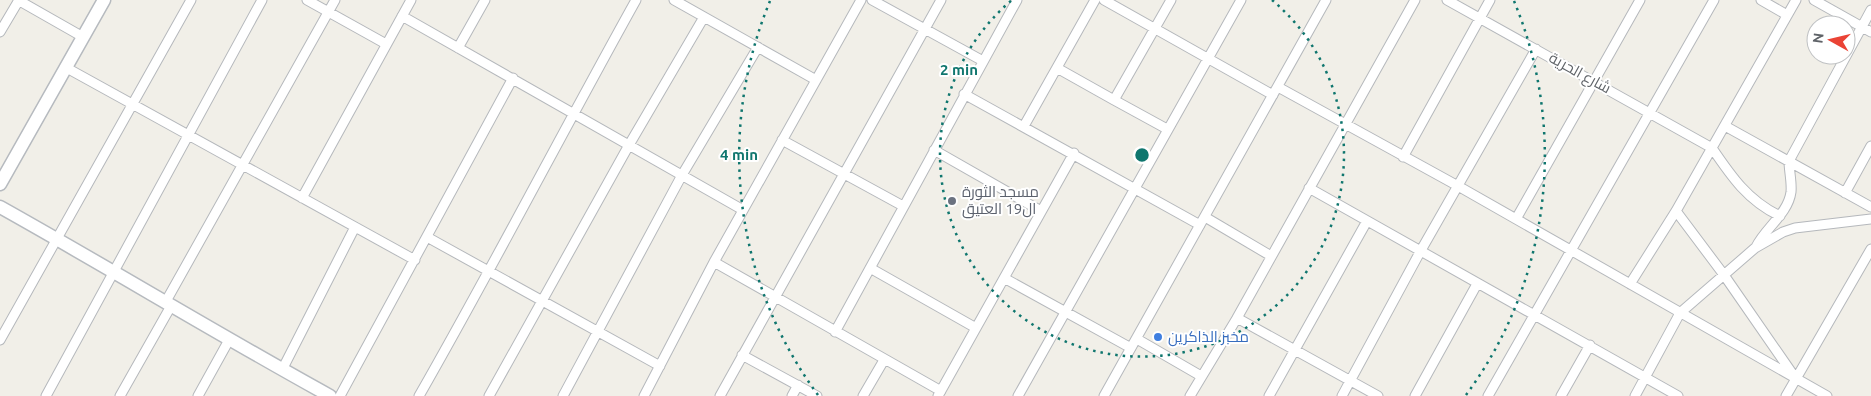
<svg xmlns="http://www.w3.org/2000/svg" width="1871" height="396" font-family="Ubuntu,Cairo,sans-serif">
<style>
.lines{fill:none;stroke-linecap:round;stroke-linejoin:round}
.street-casing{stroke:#b5b8bc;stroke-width:11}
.secondary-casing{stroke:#b6babf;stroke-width:15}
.street{stroke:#fff;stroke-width:9}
.secondary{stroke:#fff;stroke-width:12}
.ring{fill:none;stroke:#0f766e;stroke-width:2.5;stroke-dasharray:2.5 5}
.worship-dot{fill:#6b7280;stroke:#fff;stroke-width:2}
.shop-dot{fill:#3f7fe0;stroke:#fff;stroke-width:2}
.labels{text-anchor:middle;stroke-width:4;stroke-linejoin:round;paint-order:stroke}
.street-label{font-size:15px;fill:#5f6368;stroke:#fff}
.worship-label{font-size:15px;fill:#5b616d;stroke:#fff;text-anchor:start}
.shop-label{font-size:15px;fill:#366cbe;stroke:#fff;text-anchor:start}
.centre{fill:#0f766e;stroke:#fff;stroke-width:2.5}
.ring-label{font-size:15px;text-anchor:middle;font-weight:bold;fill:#0f766e;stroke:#fff;stroke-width:4;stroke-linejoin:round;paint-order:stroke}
</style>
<rect width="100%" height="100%" fill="#f1efe8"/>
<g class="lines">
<!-- street casing -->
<g class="street-casing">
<path id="street" d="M18,0L83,37
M307,0L386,44
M674,0L816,80
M872,0L983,61
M1104,0L1273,95
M1447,0L1712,148C1731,176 1748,201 1780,216
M1761,0L1787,15
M1814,0L1871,32
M402,16L743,210
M0,32L19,0
M458,48L485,0
M65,67L415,260
M1057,68L1114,100L1171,0
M1278,87L1458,186L1827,396
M964,94L1200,225
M1114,100L1167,129
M1024,126L1095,0
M1725,126L1871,207
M782,140L903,206
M934,150L1041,211
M1403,157L1490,0
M1309,188L1678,396
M1845,193L1871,146
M302,198L411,0
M1676,211L1724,275L1794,376
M1205,217L1271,256
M1516,219L1640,0
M427,237L660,366
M1756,247C1765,228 1788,214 1791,192C1792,182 1789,171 1789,161L1871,10
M714,262L941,391
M870,268L976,328
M1004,278L1131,348
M1630,284L1676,211L1796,0
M165,303L335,0
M1237,318L1378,396
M835,332L1017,0
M1137,339L1201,376
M0,340L191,0
M742,355L817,396
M282,370L355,227
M46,396L262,0
M120,396L171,306
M198,396L229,340
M340,396L513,78
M419,396C494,265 563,131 636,0
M489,396L629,145L704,17
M563,396L682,175L758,47
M644,396L714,262L861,0
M720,396L941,0
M792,396L798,385
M863,396L884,360
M938,396L1074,153
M1018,396L1241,0
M1104,396L1326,0
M1190,396L1237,318L1415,0
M1269,396L1367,221
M1342,396L1420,252L1536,49
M1415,396L1477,284
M1488,396L1714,0
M1561,396L1590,345
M1635,396L1680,313L1755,248L1783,232L1795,228L1871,219
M1786,396L1871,249"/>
</g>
<!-- secondary casing -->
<g class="secondary-casing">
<path id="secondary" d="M0,184L104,0
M0,207C111,269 219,335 330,396"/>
</g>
<!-- street -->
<use href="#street" class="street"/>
<!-- secondary -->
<use href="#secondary" class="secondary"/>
</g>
<!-- distance rings -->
<g class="ring">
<path d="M1272 0A202 202 0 1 1 1012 0"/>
<path d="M818 395A403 403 0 0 1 770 1M1514 1A403 403 0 0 1 1466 395"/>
</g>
<!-- markers -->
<circle class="worship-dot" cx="952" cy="201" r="5"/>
<circle class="shop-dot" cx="1158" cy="337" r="5"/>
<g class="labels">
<!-- street labels -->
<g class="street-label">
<text transform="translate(1580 73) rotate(29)" y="5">شارع الحرية</text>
</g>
<!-- worship labels -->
<g class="worship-label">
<text x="962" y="197">مسجد الثورة<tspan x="962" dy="17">ال19 العتيق</tspan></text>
</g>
<!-- shop labels -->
<g class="shop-label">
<text x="1168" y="342">مخبز الذاكرين</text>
</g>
</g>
<circle cx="1142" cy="155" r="8" class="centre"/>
<g class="ring-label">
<text x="959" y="75">2 min</text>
<text x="739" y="160">4 min</text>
</g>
<!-- north arrow -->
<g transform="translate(1831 40) rotate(278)"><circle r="24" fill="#ffffff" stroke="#bfc1c3"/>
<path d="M0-4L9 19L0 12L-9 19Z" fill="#ea4335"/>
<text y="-8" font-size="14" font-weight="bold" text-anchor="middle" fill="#5f6368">N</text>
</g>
</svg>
